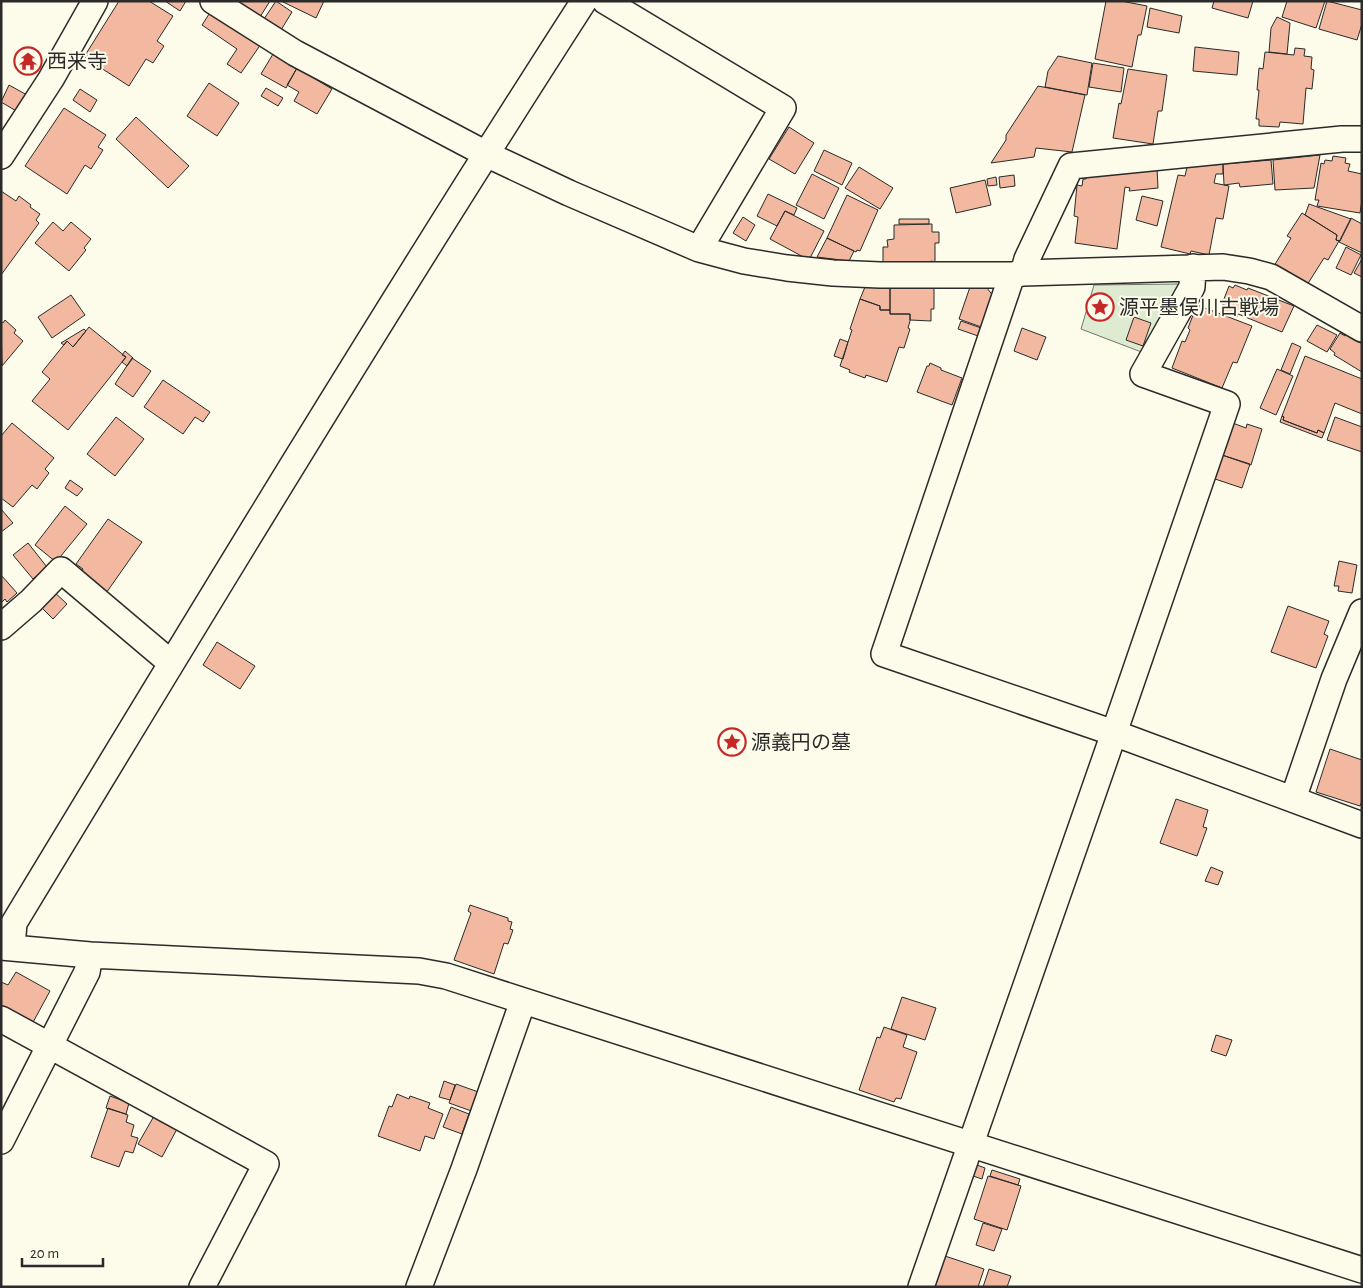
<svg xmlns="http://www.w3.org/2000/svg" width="1363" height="1288" font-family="'Alegreya Sans','Noto Sans JP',sans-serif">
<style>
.green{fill:#deebd1;stroke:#74746e}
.building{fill:#f2b8a0;stroke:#2b2b2b}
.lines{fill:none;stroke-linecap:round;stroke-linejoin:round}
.minor-casing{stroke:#2b2b2b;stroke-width:28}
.minor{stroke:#fdfbea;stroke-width:25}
.labels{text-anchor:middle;stroke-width:4;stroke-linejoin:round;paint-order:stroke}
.poi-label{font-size:20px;fill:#2b2b2b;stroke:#fdfbea;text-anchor:start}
</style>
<rect width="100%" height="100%" fill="#fdfbea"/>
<!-- green -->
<path class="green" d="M1180,284L1144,353L1081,329L1094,285Z"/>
<!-- building -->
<path class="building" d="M119,1H149L173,16L157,41L164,46L153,63L146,59L129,86L84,57Z
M165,1H186L180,11Z
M236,1H270L260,17Z
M276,1L292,12L281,30L264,19Z
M281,1H324L316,18Z
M1106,1H1121L1147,6L1141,35H1138L1132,67L1095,59Z
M1214,1H1253L1248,18L1212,8Z
M1287,1H1325L1316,28L1282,17Z
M1327,1L1362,10V24L1357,40L1319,29Z
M1150,8L1182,16L1179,33L1147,27Z
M211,11L261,44L241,73L227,64L237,49L202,25Z
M1277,17L1290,23L1287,54L1269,52L1271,28Z
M1195,47L1239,52L1237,75L1193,71Z
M1295,48L1305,49L1304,56L1312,57L1311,69L1314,70L1312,89L1306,88L1303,124L1280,122L1279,127L1259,126V119H1256L1259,90H1257L1259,68L1263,69L1265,52L1294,55Z
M273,54L297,68L286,88L261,74Z
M1058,56L1092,63L1087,95L1045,87L1048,71Z
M1093,63L1124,68L1121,92L1089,87Z
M297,68L332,89L317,114L294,101L299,92L287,85Z
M1128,69L1167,75L1162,111H1158L1153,144L1113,138L1119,103L1121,104Z
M209,83L239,103L217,136L187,116Z
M9,85L27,95L18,112L1,102Z
M1038,86L1085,95L1072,152L1036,148L1034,157L991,163L1006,140V135Z
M266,88L283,98L278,106L261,96Z
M80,89L97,100L90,112L73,100Z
M64,108L106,135L98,147L103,150L91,169L85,165L67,194L25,166Z
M136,117L189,166L168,188L116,139Z
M789,127L814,143L795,174L769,159Z
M824,150L852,163L842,185L814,171Z
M1320,155L1314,188L1275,190L1273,160Z
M1333,156L1346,158L1345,163L1350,164L1348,171L1362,174V200L1360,213L1317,206L1319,200H1315L1321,163L1324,164L1325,160L1332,161Z
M1271,160L1273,184L1240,187L1239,183L1224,185L1223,164Z
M1223,164V174H1216L1214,183L1229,186L1223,219L1216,218L1209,255L1191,251L1190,254L1161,247L1178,175L1185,176L1187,167Z
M859,167L893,188L880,209L845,188Z
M1157,168L1158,188L1129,191L1130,188L1125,187L1117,249L1075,243L1078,217L1074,216L1077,185L1082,186L1083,179H1086L1087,174Z
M812,174L839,188L824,219L796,205Z
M1014,175L1015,186L1000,188L999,177Z
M996,177L997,185L988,186L987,179Z
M985,180L991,205L956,213L950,188Z
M1,191L16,201L19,196L31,205L30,207L40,214L36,220L39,223L1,275Z
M768,194L797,208L794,215L785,211L777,226L757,216Z
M847,195L878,210L860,251L857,250L856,252L827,238Z
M1142,196L1163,201L1157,226L1136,220Z
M1309,204L1351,219L1340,241L1336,240L1337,235L1305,215Z
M785,211L824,231L809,260L770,239Z
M1302,213L1337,235L1336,240L1339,241L1328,260L1324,258L1307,285L1274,266L1291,238L1287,236Z
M743,217L755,225L746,241L733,233Z
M1351,218L1362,224V253L1339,242Z
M899,219H929V224H899Z
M53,222L63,231L71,222L91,239L84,248L86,250L69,271L35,243Z
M932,224V232H939V243H935V262L931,261V263H883V247H888L887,240L894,239V225Z
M827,238L854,251L849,261L817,257Z
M1346,247L1361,255L1351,275L1336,268Z
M1362,259V277L1354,273Z
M1235,285L1247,290L1248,288L1294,306L1282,332L1238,314L1237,317L1225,312L1227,306L1222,304L1229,286L1233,288Z
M890,286L934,287V309H931V321L910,320V314H890Z
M890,286V310H880V306L860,299L865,287Z
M970,287L987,288L994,297L984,328L959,319Z
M71,295L85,315L52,338L38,317Z
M860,299L880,306V310H890V314H910V321L908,328L910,329L904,348L899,347L887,382L866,375L865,378L849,372L850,370L840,366L852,330L850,329Z
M1197,305L1252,326L1237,363L1233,362L1222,388L1172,368L1182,341L1185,342L1190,330L1188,328Z
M1134,317L1151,323L1143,346L1126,340Z
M5,320L16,330L14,333L23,341L2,366L1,321L3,323Z
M961,321L984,329L981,337L958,329Z
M1317,325L1337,335L1327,352L1307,341Z
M89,327L126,357L68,430L32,401L50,379L42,372L67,341L73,347Z
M1022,328L1046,337L1037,360L1014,351Z
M84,329L86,331L73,347L67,341L64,345L61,343Z
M1340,333L1345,336L1346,334L1362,344V372L1334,355L1335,353L1330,349Z
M840,339L848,342L843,359L834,356Z
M1292,343L1301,347L1290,374L1281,370Z
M125,351L133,358L127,366L122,362L126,357L122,355Z
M1305,356L1362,379V414L1335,403L1324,433L1318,430L1317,433L1283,420L1284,417L1282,416Z
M132,358L151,371L133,397L115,384Z
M930,363L941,368V370L962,378L952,405L917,392L927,366H929Z
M1277,369L1293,376L1276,415L1260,408Z
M163,380L210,412L203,422L195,417L183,434L144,407Z
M1282,416L1284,417L1283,420L1317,433L1318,430L1324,433L1322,438L1280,422Z
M116,417L144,439L115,476L87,454Z
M1335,417L1362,427V452L1327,440Z
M1230,422L1246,428L1247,424L1262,429L1251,465L1219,454Z
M12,423L54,458L45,469L49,473L37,489L32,485L13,507L1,498V436Z
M1219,454L1250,464L1242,488L1212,478Z
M70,480L83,489L77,496L65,488Z
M65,506L87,524L56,562L35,545Z
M1,509L13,523L1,532Z
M108,519L142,542L104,596L80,574L83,569L76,564Z
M28,543L47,567L33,579L13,555Z
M1339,561L1357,565L1352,593L1338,591L1339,586H1334Z
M1,575L17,593L7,602L5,599L1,603Z
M51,589L67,604L53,619L37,603Z
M1288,606L1329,621L1324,634L1328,636L1316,668L1271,652Z
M217,642L255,666L240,689L203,665Z
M1330,749L1362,760V801L1360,806L1316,792Z
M1176,799L1208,810L1203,827L1207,828L1197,856L1160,843Z
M1211,867L1223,872L1218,885L1205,881Z
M470,905L508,918V921L512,922L510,929L513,930L508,944L504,943L494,974L454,960L471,913L468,911Z
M16,972L50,991L31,1026L1,1010V982L8,985Z
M902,997L936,1008L925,1040L891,1029Z
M884,1027L907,1035L903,1047L917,1052L901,1099L896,1098L894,1102L859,1090L877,1037L880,1038Z
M1216,1035L1232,1040L1226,1056L1211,1051Z
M444,1081L455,1085L450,1100L439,1097Z
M456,1084L484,1094L477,1113L449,1103Z
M397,1094L409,1099L410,1096L430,1103L428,1108L443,1114L434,1139L425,1136L420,1151L378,1136L389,1106L392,1107Z
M110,1096L129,1103L126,1114L106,1108Z
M451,1107L469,1114L462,1134L443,1127Z
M108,1108L128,1115L126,1122L134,1125L131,1136L138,1138L133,1153L125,1151L119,1167L91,1157Z
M154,1116L177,1129L162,1157L138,1144Z
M977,1165L985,1168L982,1179L973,1176Z
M992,1170L1020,1179L1018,1185L990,1176Z
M988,1176L1021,1186L1007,1230L974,1219Z
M983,1223L1002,1229L994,1251L976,1245Z
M945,1256L984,1269L978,1287H935Z
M989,1269L1011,1276L1007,1287H983Z"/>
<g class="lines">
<!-- minor casing -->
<g class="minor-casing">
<path id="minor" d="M213,1L295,53L486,154L569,193L699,249L744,261L787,268L833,273L880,275H1012L1023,273L1223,267L1249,271L1271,277L1362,329
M605,1L783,108L699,249
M1,156L51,79L95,1
M1023,273L1027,259L1071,166L1342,139H1362
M1012,275L884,654L1114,733L1362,825
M1,627L31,601L61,570L171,663
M1293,799L1334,679L1362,612
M1,947L90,955L87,972L1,1141
M12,947L14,923C201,614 388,305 584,1
M90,955L419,971L446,976L1362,1270
M1,1019L266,1164L202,1287
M419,1287L464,1169L523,1001
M921,1287L1114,733L1227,404L1143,374L1192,287L1193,267"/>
</g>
<!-- minor -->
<use href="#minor" class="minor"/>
</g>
<!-- icons -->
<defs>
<g id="temple-ring" transform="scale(1.4375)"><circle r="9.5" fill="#fdfbea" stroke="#c62828" stroke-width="1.5"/><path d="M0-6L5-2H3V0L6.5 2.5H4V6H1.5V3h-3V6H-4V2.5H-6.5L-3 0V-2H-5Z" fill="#c62828"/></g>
<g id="sight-ring" transform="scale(1.4375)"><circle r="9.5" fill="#fdfbea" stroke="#c62828" stroke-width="1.5"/><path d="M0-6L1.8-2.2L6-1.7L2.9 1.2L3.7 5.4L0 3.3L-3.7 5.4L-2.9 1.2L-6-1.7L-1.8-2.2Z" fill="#c62828"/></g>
</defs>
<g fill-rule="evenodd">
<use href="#temple-ring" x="28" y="61"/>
<use href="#sight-ring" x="1100" y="307"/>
<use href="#sight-ring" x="732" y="742"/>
</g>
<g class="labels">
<!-- poi labels -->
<g class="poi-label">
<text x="47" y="68">西来寺</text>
<text x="1119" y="314">源平墨俣川古戦場</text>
<text x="751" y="749">源義円の墓</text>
</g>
</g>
<!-- border -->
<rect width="1363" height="1288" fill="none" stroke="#2b2b2b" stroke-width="5"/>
<!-- scale -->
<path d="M22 1258v8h81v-8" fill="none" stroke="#2b2b2b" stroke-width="2.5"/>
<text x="30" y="1258" font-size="15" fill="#2b2b2b" stroke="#fdfbea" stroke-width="4" paint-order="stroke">20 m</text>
</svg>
